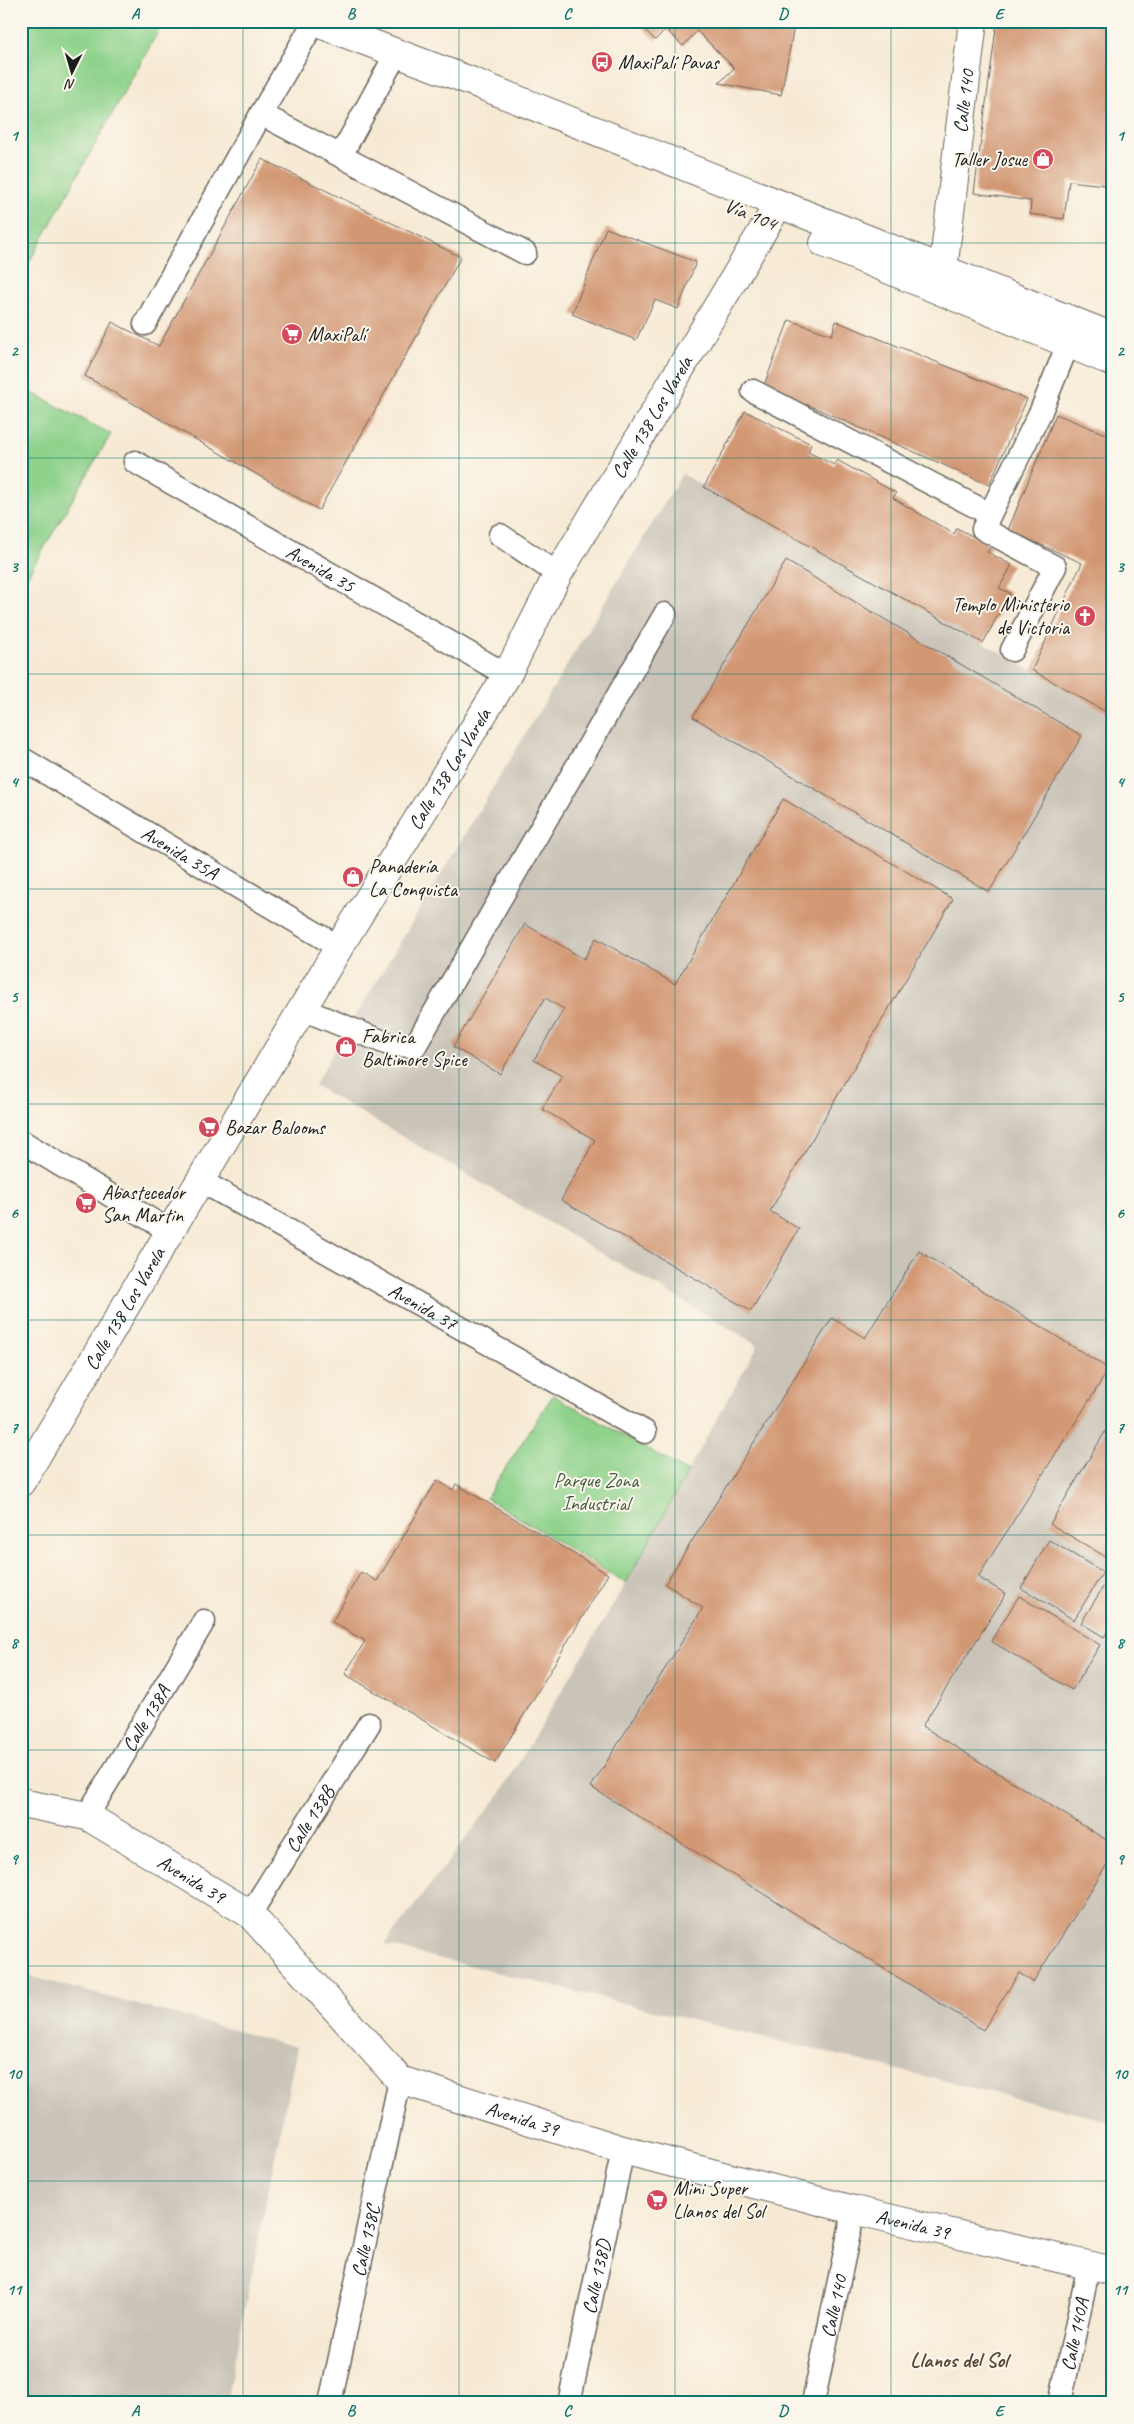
<svg xmlns="http://www.w3.org/2000/svg" width="1134" height="2424" font-family="Caveat,sans-serif">
<style>
.industrial{fill:#cac3b8}
.green{fill:#8ed28b;stroke:#557754}
.building{fill:#d29773}
.lines{fill:none;stroke-linecap:round;stroke-linejoin:round}
.service-casing{stroke:#69645d;stroke-width:25}
.minor-casing{stroke:#69645d;stroke-width:30}
.secondary-casing{stroke:#69645d;stroke-width:30}
.service{stroke:#fff;stroke-width:22}
.minor{stroke:#fff;stroke-width:28}
.secondary{stroke:#fff;stroke-width:28}
.grid{fill:none;stroke:#0f766e;stroke-width:1;stroke-opacity:0.55}
.labels{text-anchor:middle;stroke-width:4;stroke-linejoin:round;paint-order:stroke}
.poi-label{font-size:20px;fill:#1c1c1c;stroke:#fbf7ec;text-anchor:start}
.street-label{font-size:20px;fill:#1c1c1c;stroke:#fbf7ec}
.park-label{font-size:20px;fill:#445c43;stroke:#fbf7ec}
.neighbourhood-label{font-size:21px;font-weight:bold;fill:#5c473a;stroke:#fbf7ec}
.neatline{fill:none;stroke:#0f766e;stroke-width:2}
.grid-label{font-size:16px;text-anchor:middle;font-weight:bold;fill:#0f766e}
</style>
<rect width="100%" height="100%" fill="#fbf7ec"/>
<filter id="ink" filterUnits="userSpaceOnUse"><feTurbulence type="fractalNoise" baseFrequency=".02" numOctaves="2"/><feDisplacementMap in="SourceGraphic" scale="10" xChannelSelector="R" yChannelSelector="G"/><feConvolveMatrix kernelMatrix="1 2 1 2 8 2 1 2 1" color-interpolation-filters="sRGB"/></filter>
<filter id="wash" filterUnits="userSpaceOnUse"><feTurbulence type="fractalNoise" baseFrequency=".0096" numOctaves="4" result="noise"/><feDisplacementMap in="SourceGraphic" scale="20" xChannelSelector="R" yChannelSelector="G"/><feGaussianBlur stdDeviation="1.12" result="paint"/><feColorMatrix in="noise" values="0 0 0 0 0 0 0 0 0 0 0 0 0 0 0 0 0 1.4 0 .05"/><feComposite in="paint" operator="in"/></filter>
<g filter="url(#wash)">
<rect width="100%" height="100%" fill="#f7ead5"/>
<!-- industrial -->
<path class="industrial" d="M682,474L1113,716V2122L384,1945L500,1794L626,1583L758,1345L314,1085Z
M21,1974L297,2047L226,2403H21Z"/>
<!-- green -->
<path class="green" d="M21,21H164L21,277Z
M21,387L111,434L21,587Z
M553,1395L688,1472L626,1583L486,1498Z"/>
<g id="blocks">
<!-- building -->
<path class="building" d="M636,21H795L781,95L719,83L734,68L697,31L683,46L666,29L655,40Z
M997,21H1113V186L1069,181L1064,219L1030,214L1031,201L974,193Z
M262,159L461,257L319,510L85,376L112,322L159,346Z
M606,228L696,262L678,309L655,300L636,340L572,314Z
M789,320L832,335L836,321L1027,399L989,485L806,404L803,409L761,393Z
M745,411L811,444L808,452L834,465L837,460L896,493L893,498L954,534L957,528L991,546L987,552L1012,565L999,588L1010,593L983,643L704,487Z
M1056,414L1113,437V716L1032,670L1082,563L1008,530Z
M786,561L1082,736L989,892L693,717Z
M783,799L953,899L770,1211L799,1229L751,1311L561,1200L595,1140L542,1109L562,1076L534,1060L564,1009L545,998L500,1074L453,1047L525,924L584,959L596,938L675,984Z
M919,1251L1109,1369L978,1577L1006,1594L922,1726L1113,1844V1855L1033,1982L1019,1973L983,2030L591,1787L703,1608L665,1584L832,1318L865,1338Z
M1108,1427L1113,1430V1561L1050,1524Z
M437,1480L453,1490L456,1484L608,1574L495,1763L345,1674L365,1641L332,1622L361,1572L377,1581Z
M1049,1540L1103,1572L1074,1620L1021,1588Z
M1113,1571V1622L1104,1637L1081,1623Z
M1019,1596L1100,1645L1072,1690L991,1641Z"/>
</g>
</g>
<g filter="url(#ink)">
<use href="#blocks" fill-opacity="0" stroke="#69645d" stroke-width="1"/>
<g class="lines">
<!-- service casing -->
<g class="service-casing">
<g id="service">
<path d="M261,114L525,253"/>
<path d="M341,155L396,54"/>
<path d="M145,324L261,114L314,22"/>
<path d="M753,391L990,514L1041,411L1068,344"/>
<path id="s1" d="M135,462L507,675"/>
<path d="M990,514L983,529L1055,567L1012,650"/>
<path d="M500,535L558,574"/>
<path id="s2" d="M21,758L339,947"/>
<path d="M302,1009L391,1045L415,1046L665,614"/>
<path d="M21,1141L171,1232"/>
<path id="s3" d="M201,1181L645,1432"/>
<path id="s4" d="M87,1816L204,1621"/>
<path id="s5" d="M250,1914L369,1724"/>
<path id="s6" d="M330,2403L400,2080"/>
<path id="s7" d="M569,2403L623,2150"/>
<path id="s8" d="M813,2403L854,2210"/>
<path id="s9" d="M1060,2403L1089,2265"/>
</g>
</g>
<!-- minor casing -->
<g class="minor-casing">
<g id="minor">
<path id="s10" d="M943,270L973,21"/>
<path id="s11" d="M21,1482L339,947L507,675L558,574L778,205"/>
<path id="s12" d="M21,1801L26,1804L87,1816L250,1914L400,2080L623,2150L854,2210L1113,2271"/>
</g>
</g>
<!-- secondary casing -->
<g class="secondary-casing">
<path id="secondary" d="M312,21L468,80L1113,337
M824,243L1113,362"/>
</g>
<!-- service -->
<use href="#service" class="service"/>
<!-- minor -->
<use href="#minor" class="minor"/>
<!-- secondary -->
<use href="#secondary" class="secondary"/>
</g>
</g>
<!-- grid -->
<path class="grid" d="M243,21V2403M459,21V2403M675,21V2403M891,21V2403M21,243H1113M21,458H1113M21,674H1113M21,889H1113M21,1104H1113M21,1320H1113M21,1535H1113M21,1750H1113M21,1966H1113M21,2181H1113"/>
<!-- icons -->
<defs>
<g id="bus-disc" transform="scale(1.125)"><circle r="9.5" fill="#d1495b" stroke="#fbf7ec"/><path d="M-5-6H5V4H4V6H2V4H-2V6H-4V4H-5ZM-3.5-4V0h7V-4ZM-3.5 1.2v1.5H-2V1.2ZM2 1.2v1.5H3.5V1.2Z" fill="#fff"/></g>
<g id="shop-disc" transform="scale(1.125)"><circle r="9.5" fill="#d1495b" stroke="#fbf7ec"/><path d="M-5-2.5h2.3a2.7 3.5 0 0 1 5.4 0H5L5.5 6h-11ZM-1.5-2.5h3a1.5 2.3 0 0 0-3 0Z" fill="#fff"/></g>
<g id="supermarket-disc" transform="scale(1.125)"><circle r="9.5" fill="#d1495b" stroke="#fbf7ec"/><path d="M-6-5.5h2.5l.6 2H6L4.5 2H-2.5L-4.4-4H-6ZM-1.5 3.2a1.3 1.3 0 1 0 .1 0ZM3 3.2a1.3 1.3 0 1 0 .1 0Z" fill="#fff"/></g>
<g id="church-disc" transform="scale(1.125)"><circle r="9.5" fill="#d1495b" stroke="#fbf7ec"/><path d="M-1.2-6h2.4v3.5h3.3v2.4h-3.3V6h-2.4V-.1h-3.3v-2.4h3.3Z" fill="#fff"/></g>
</defs>
<g fill-rule="evenodd">
<use href="#bus-disc" x="602" y="62"/>
<use href="#shop-disc" x="1043" y="159"/>
<use href="#supermarket-disc" x="292" y="334"/>
<use href="#church-disc" x="1085" y="616"/>
<use href="#shop-disc" x="353" y="877"/>
<use href="#shop-disc" x="346" y="1047"/>
<use href="#supermarket-disc" x="209" y="1127"/>
<use href="#supermarket-disc" x="86" y="1203"/>
<use href="#supermarket-disc" x="657" y="2200"/>
</g>
<g class="labels">
<!-- poi labels -->
<g class="poi-label">
<text x="618" y="69">MaxiPalí Pavas</text>
<text x="1027" y="166" text-anchor="end">Taller Josue</text>
<text x="308" y="341">MaxiPalí</text>
<text x="1069" y="611" text-anchor="end">Templo Ministerio<tspan x="1069" dy="23">de Victoria</tspan></text>
<text x="369" y="873">Panadería<tspan x="369" dy="23">La Conquista</tspan></text>
<text x="362" y="1043">Fabrica<tspan x="362" dy="23">Baltimore Spice</tspan></text>
<text x="225" y="1134">Bazar Balooms</text>
<text x="102" y="1199">Abastecedor<tspan x="102" dy="23">San Martin</tspan></text>
<text x="673" y="2195">Mini Super<tspan x="673" dy="23">Llanos del Sol</tspan></text>
</g>
<!-- street labels -->
<g class="street-label">
<text dy="7" stroke="none"><textPath href="#s10" startOffset="170">Calle 140</textPath></text>
<text transform="translate(751 214) rotate(22)" y="7">Vía 104</text>
<text dy="7" stroke="none"><textPath href="#s11" startOffset="1238">Calle 138 Los Varela</textPath></text>
<text dy="7" stroke="none"><textPath href="#s1" startOffset="214">Avenida 35</textPath></text>
<text dy="7" stroke="none"><textPath href="#s11" startOffset="832">Calle 138 Los Varela</textPath></text>
<text dy="7" stroke="none"><textPath href="#s2" startOffset="185">Avenida 35A</textPath></text>
<text dy="7" stroke="none"><textPath href="#s3" startOffset="255">Avenida 37</textPath></text>
<text dy="7" stroke="none"><textPath href="#s11" startOffset="202">Calle 138 Los Varela</textPath></text>
<text dy="7" stroke="none"><textPath href="#s4" startOffset="114">Calle 138A</textPath></text>
<text dy="7" stroke="none"><textPath href="#s5" startOffset="112">Calle 138B</textPath></text>
<text dy="7" stroke="none"><textPath href="#s12" startOffset="190">Avenida 39</textPath></text>
<text dy="7" stroke="none"><textPath href="#s12" startOffset="610">Avenida 39</textPath></text>
<text dy="7" stroke="none"><textPath href="#s12" startOffset="1015">Avenida 39</textPath></text>
<text dy="7" stroke="none"><textPath href="#s6" startOffset="166">Calle 138C</textPath></text>
<text dy="7" stroke="none"><textPath href="#s7" startOffset="129">Calle 138D</textPath></text>
<text dy="7" stroke="none"><textPath href="#s8" startOffset="99">Calle 140</textPath></text>
<text dy="7" stroke="none"><textPath href="#s9" startOffset="70">Calle 140A</textPath></text>
</g>
<!-- park labels -->
<g class="park-label">
<text x="596" y="1487">Parque Zona<tspan x="596" dy="23">Industrial</tspan></text>
</g>
<!-- neighbourhood labels -->
<g class="neighbourhood-label">
<text x="959" y="2367">Llanos del Sol</text>
</g>
</g>
<!-- margin -->
<rect width="1134" height="2424" fill="none" stroke="#fbf7ec" stroke-width="55"/>
<!-- north arrow -->
<g transform="translate(72 72) rotate(185)" stroke="#fbf7ec" stroke-width="4" paint-order="stroke">
<path d="M0-4L9 19L0 12L-9 19Z" fill="#1c1c1c"/>
<text y="-8" font-size="14" font-weight="bold" text-anchor="middle" fill="#1c1c1c">N</text>
</g>
<rect x="28" y="28" width="1078" height="2368" class="neatline"/>
<g class="grid-label">
<text x="135" y="19">A</text>
<text x="351" y="19">B</text>
<text x="567" y="19">C</text>
<text x="783" y="19">D</text>
<text x="999" y="19">E</text>
<text x="14" y="141">1</text>
<text x="1120" y="141">1</text>
<text x="14" y="356">2</text>
<text x="1120" y="356">2</text>
<text x="14" y="572">3</text>
<text x="1120" y="572">3</text>
<text x="14" y="787">4</text>
<text x="1120" y="787">4</text>
<text x="14" y="1002">5</text>
<text x="1120" y="1002">5</text>
<text x="14" y="1218">6</text>
<text x="1120" y="1218">6</text>
<text x="14" y="1433">7</text>
<text x="1120" y="1433">7</text>
<text x="14" y="1648">8</text>
<text x="1120" y="1648">8</text>
<text x="14" y="1864">9</text>
<text x="1120" y="1864">9</text>
<text x="14" y="2079">10</text>
<text x="1120" y="2079">10</text>
<text x="14" y="2295">11</text>
<text x="1120" y="2295">11</text>
<text x="135" y="2416">A</text>
<text x="351" y="2416">B</text>
<text x="567" y="2416">C</text>
<text x="783" y="2416">D</text>
<text x="999" y="2416">E</text>
</g>
</svg>
